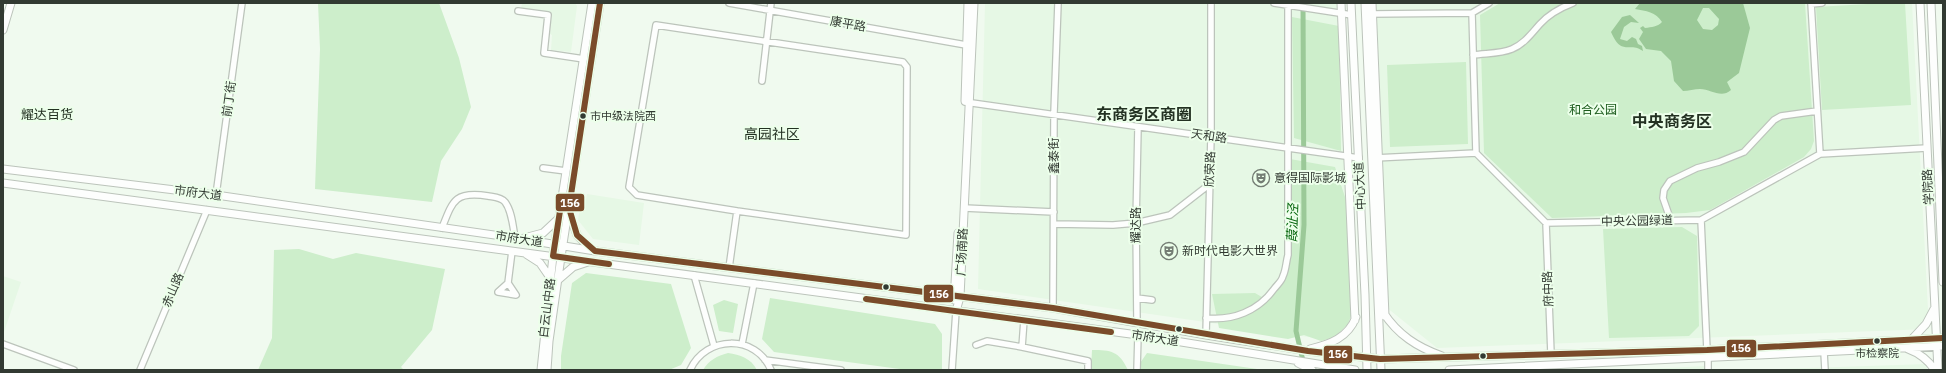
<svg xmlns="http://www.w3.org/2000/svg" width="1946" height="373" font-family="'IBM Plex Sans','Noto Sans SC',sans-serif">
<style>
.built{fill:#e6f8e5}
.green{fill:#cdeecb}
.water{fill:#9bc998;fill-rule:evenodd}
.lines{fill:none;stroke-linecap:round;stroke-linejoin:round}
.canal{stroke:#9bc998;stroke-width:5}
.minor-casing{stroke:#bcc4bb;stroke-width:8}
.major-casing{stroke:#bcc4bb;stroke-width:9}
.minor{stroke:#fdfefd;stroke-width:5.5}
.major{stroke:#fdfefd;stroke-width:7}
.bus-1-casing{stroke:#ecffea;stroke-width:9}
.bus-1{stroke:#7a4b2a;stroke-width:6}
.bus-dot{fill:#323a32;stroke:#ecffea;stroke-width:1.5}
.labels{text-anchor:middle;stroke-width:4;stroke-linejoin:round;paint-order:stroke}
.bus-label{font-size:11px;fill:#323a32;stroke:#ecffea;text-anchor:start}
.street-label{font-size:12px;fill:#323a32;stroke:#ecffea}
.park-label{font-size:12px;fill:#1b5b1c;stroke:#ecffea}
.poi-label{font-size:12px;fill:#323a32;stroke:#ecffea;text-anchor:start}
.neighbourhood-label{font-size:13px;fill:#233122;stroke:#ecffea}
.water-label{font-size:13px;font-style:italic;fill:#05650c;stroke:#ecffea}
.quarter-label{font-size:14px;fill:#233122;stroke:#ecffea}
.district-label{font-size:16px;font-weight:bold;fill:#233122;stroke:#ecffea}
.line-badge{stroke:#ecffea;stroke-width:1.5}
.badge-label{font-size:11px;text-anchor:middle;font-weight:bold;fill:#fff}
</style>
<rect width="100%" height="100%" fill="#f0faef"/>
<!-- built -->
<path class="built" d="M522,3H575L577,6L571,52L551,50L552,35L550,34L552,13L521,9Z
M985,3H1339L1350,331L1315,338L978,289Z
M1375,3H1912L1929,329L1437,348L1386,307Z
M587,194L644,203L639,245L593,239L578,220L581,201L586,199Z
M3,276L21,282L3,335Z
M1927,364V370H1747Z
M1704,366V370H1633Z"/>
<!-- green -->
<path class="green" d="M318,3H439L459,58L471,107L462,129L441,161L432,202L315,189L320,49Z
M1500,3H1805L1814,141L1811,149L1804,157L1710,210L1686,213L1552,218L1484,153L1480,15Z
M1885,3H1905L1911,105L1822,110L1816,7Z
M1292,17L1339,26L1341,151L1294,138Z
M1466,62L1468,144L1390,147L1387,65Z
M1290,159L1335,167L1346,200L1351,316L1348,324L1335,337L1321,341L1304,335L1288,339L1219,328L1212,294L1255,293L1267,300L1286,279Z
M1682,227L1697,236L1699,326L1689,336L1609,338L1603,229Z
M299,249L333,259L356,253L445,269L432,330L401,367L404,370H258L272,338L274,250Z
M586,273L671,284L691,348L681,365L669,370H561V356L572,283Z
M770,298L935,324L942,334V370H907L774,352L762,339Z
M724,300L738,304L733,333L719,331L713,305Z
M1092,350C1111,350 1119,351 1128,370H1091Z
M728,353C740,355 751,358 757,370H703C709,360 717,356 728,353Z
M1147,353L1264,370H1138V366Z"/>
<!-- water -->
<path class="water" d="M1640,3H1743L1750,28L1739,73L1727,82L1731,90C1721,99 1711,89 1700,89C1695,89 1688,91 1683,91L1674,81L1671,61L1661,51L1646,49L1639,39L1643,32L1640,28L1643,26L1645,28C1652,27 1657,27 1662,22C1656,12 1646,11 1635,9ZM1703,8H1709L1719,19L1718,25L1712,30L1703,29L1697,20Z
M1630,15L1639,23L1631,22L1624,27L1620,39L1627,41L1632,37L1636,39L1638,44L1642,46L1643,51C1629,41 1622,57 1611,32L1622,17Z"/>
<g class="lines">
<!-- canal -->
<path class="canal" d="M1303,3L1304,225L1296,331L1304,365"/>
<!-- minor casing -->
<g class="minor-casing">
<path id="minor" d="M729,3L966,45
M1274,3L1352,15
M1489,3L1472,13L1476,153L1546,223L1701,220L1820,154L1811,3
M1811,4L1822,3
M518,11L548,15L544,53L584,59
M1370,14L1472,13
M1473,55C1486,53 1500,54 1512,49C1524,44 1531,34 1540,24C1549,14 1560,8 1573,3
M762,81L771,3
M965,102L1359,158
M1820,154L1927,148
M1375,158L1476,153
M543,168L566,171
M216,195L242,3
M964,208L1054,212
M1701,220L1707,350
M1671,221L1663,198L1664,190L1670,181L1697,168L1719,162L1744,152L1774,120L1781,116L1817,111
M1546,223L1551,354
M1054,224L1113,225L1136,223L1170,215L1210,184
M442,228C453,200 455,191 488,196C493,197 501,197 505,202C512,211 513,227 515,238
M729,268L737,211L906,235L907,67L903,62L656,25L629,187L637,195L737,211
M694,275L714,346
M508,283L516,295L498,292L508,283L512,251
M1137,298L1152,300
M1053,308L1054,113L1058,3
M1206,318C1233,321 1258,311 1274,289C1277,285 1282,281 1283,276C1286,270 1286,262 1288,255V3
M1024,320L1022,347L1088,361V370
M1137,323L1136,223L1138,127
M1206,335L1211,136V3
M3,344L74,370
M742,344L754,283
M976,345L987,341L1022,347
M1824,352L1825,370
M1708,358V370
M765,360L841,370
M140,370L207,210
M690,370C706,335 756,334 771,370
M952,370L956,311
M1137,370L1138,335"/>
</g>
<!-- major casing -->
<g class="major-casing">
<path id="major" d="M1341,3L1355,320
M1351,3L1365,295L1367,370
M1365,3L1381,370
M1372,3L1385,316
M1920,3L1938,370
M1931,3L1943,282
M3,30L11,3
M965,101L968,3
M3,169L216,195L515,238L595,251L1053,308L1206,335L1308,351L1380,359L1707,350L1943,338
M3,183L1138,335L1355,370
M569,212L577,235L592,250
M524,238L543,233L559,218
M526,254L540,263L551,279
M558,280L573,267L588,262
M954,300L958,233
M956,311L960,297L974,3
M1383,312C1398,335 1417,347 1442,356
M1912,339L1926,324L1934,309
M1310,349C1330,344 1348,338 1356,317
M1908,349C1919,353 1928,360 1935,370
M1298,363L1312,370
M541,370L553,256L592,3
M547,370L549,341L561,257L600,3
M1449,370L1943,346"/>
</g>
<!-- minor -->
<use href="#minor" class="minor"/>
<!-- major -->
<use href="#major" class="major"/>
<!-- bus-1 casing -->
<g class="bus-1-casing">
<path id="bus-1" d="M600,3L569,208L577,235L595,251L1053,308L1308,351L1380,359L1707,350L1943,338
M562,198L553,256L609,264
M866,299L1111,332"/>
</g>
<!-- bus-1 -->
<use href="#bus-1" class="bus-1"/>
</g>
<!-- icons -->
<defs>
<g id="theatre-ring" transform="scale(0.9)"><circle r="9.5" fill="#ecffea" stroke="#747d74" stroke-width="1.5"/><path d="M-5-5.5Q0-4 5-5.5V0Q5 5 0 6Q-5 5-5 0ZM-3.3-2.5H-1v1.5H-3.3ZM1-2.5H3.3v1.5H1ZM-2.8 1Q0 5.5 2.8 1Z" fill="#747d74"/></g>
</defs>
<g fill-rule="evenodd">
<use href="#theatre-ring" x="1261" y="178"/>
<use href="#theatre-ring" x="1169" y="251"/>
</g>
<!-- markers -->
<g class="bus-dot">
<circle cx="583" cy="116" r="3.5"/>
<circle cx="886" cy="287" r="3.5"/>
<circle cx="1179" cy="329" r="3.5"/>
<circle cx="1877" cy="341" r="3.5"/>
<circle cx="1483" cy="356" r="3.5"/>
</g>
<g class="labels">
<!-- bus labels -->
<g class="bus-label">
<text x="590" y="120">市中级法院西</text>
<text x="1877" y="357" text-anchor="middle">市检察院</text>
</g>
<!-- street labels -->
<g class="street-label">
<text transform="translate(848 24) rotate(10)" y="4">康平路</text>
<text transform="translate(229 99) rotate(-82)" y="4">前丁街</text>
<text transform="translate(1209 136) rotate(8)" y="4">天和路</text>
<text transform="translate(1054 156) rotate(-90)" y="4">鑫泰街</text>
<text transform="translate(1210 169) rotate(-88)" y="4">欣荣路</text>
<text transform="translate(1360 186) rotate(-93)" y="4">中心大道</text>
<text transform="translate(1928 187) rotate(-93)" y="4">学院路</text>
<text transform="translate(198 193) rotate(7)" y="4">市府大道</text>
<text transform="translate(1637 221) rotate(-1)" y="4">中央公园绿道</text>
<text transform="translate(1136 225) rotate(-90)" y="4">耀达路</text>
<text transform="translate(519 239) rotate(9)" y="4">市府大道</text>
<text transform="translate(962 252) rotate(-87)" y="4">广场南路</text>
<text transform="translate(1548 289) rotate(-92)" y="4">府中路</text>
<text transform="translate(173 290) rotate(-67)" y="4">赤山路</text>
<text transform="translate(547 308) rotate(-83)" y="4">白云山中路</text>
<text transform="translate(1155 338) rotate(9)" y="4">市府大道</text>
</g>
<!-- park labels -->
<g class="park-label">
<text x="1593" y="114">和合公园</text>
</g>
<!-- poi labels -->
<g class="poi-label">
<text x="1274" y="182">意得国际影城</text>
<text x="1182" y="255">新时代电影大世界</text>
</g>
<!-- neighbourhood labels -->
<g class="neighbourhood-label">
<text x="47" y="119">耀达百货</text>
</g>
<!-- water labels -->
<g class="water-label">
<text transform="translate(1292 223) rotate(-88)" y="5">葭沚泾</text>
</g>
<!-- quarter labels -->
<g class="quarter-label">
<text x="772" y="139">高园社区</text>
</g>
<!-- district labels -->
<g class="district-label">
<text x="1144" y="120">东商务区商圈</text>
<text x="1672" y="127">中央商务区</text>
</g>
</g>
<g class="line-badge">
<rect x="555" y="193" width="30" height="19" rx="4" fill="#7a4b2a"/>
<rect x="923" y="284" width="31" height="19" rx="4" fill="#7a4b2a"/>
<rect x="1726" y="339" width="31" height="19" rx="4" fill="#7a4b2a"/>
<rect x="1323" y="345" width="30" height="19" rx="4" fill="#7a4b2a"/>
</g>
<g class="badge-label">
<text x="570" y="207">156</text>
<text x="939" y="298">156</text>
<text x="1741" y="352">156</text>
<text x="1338" y="358">156</text>
</g>
<!-- border -->
<rect width="1946" height="373" fill="none" stroke="#323a32" stroke-width="8"/>
</svg>
